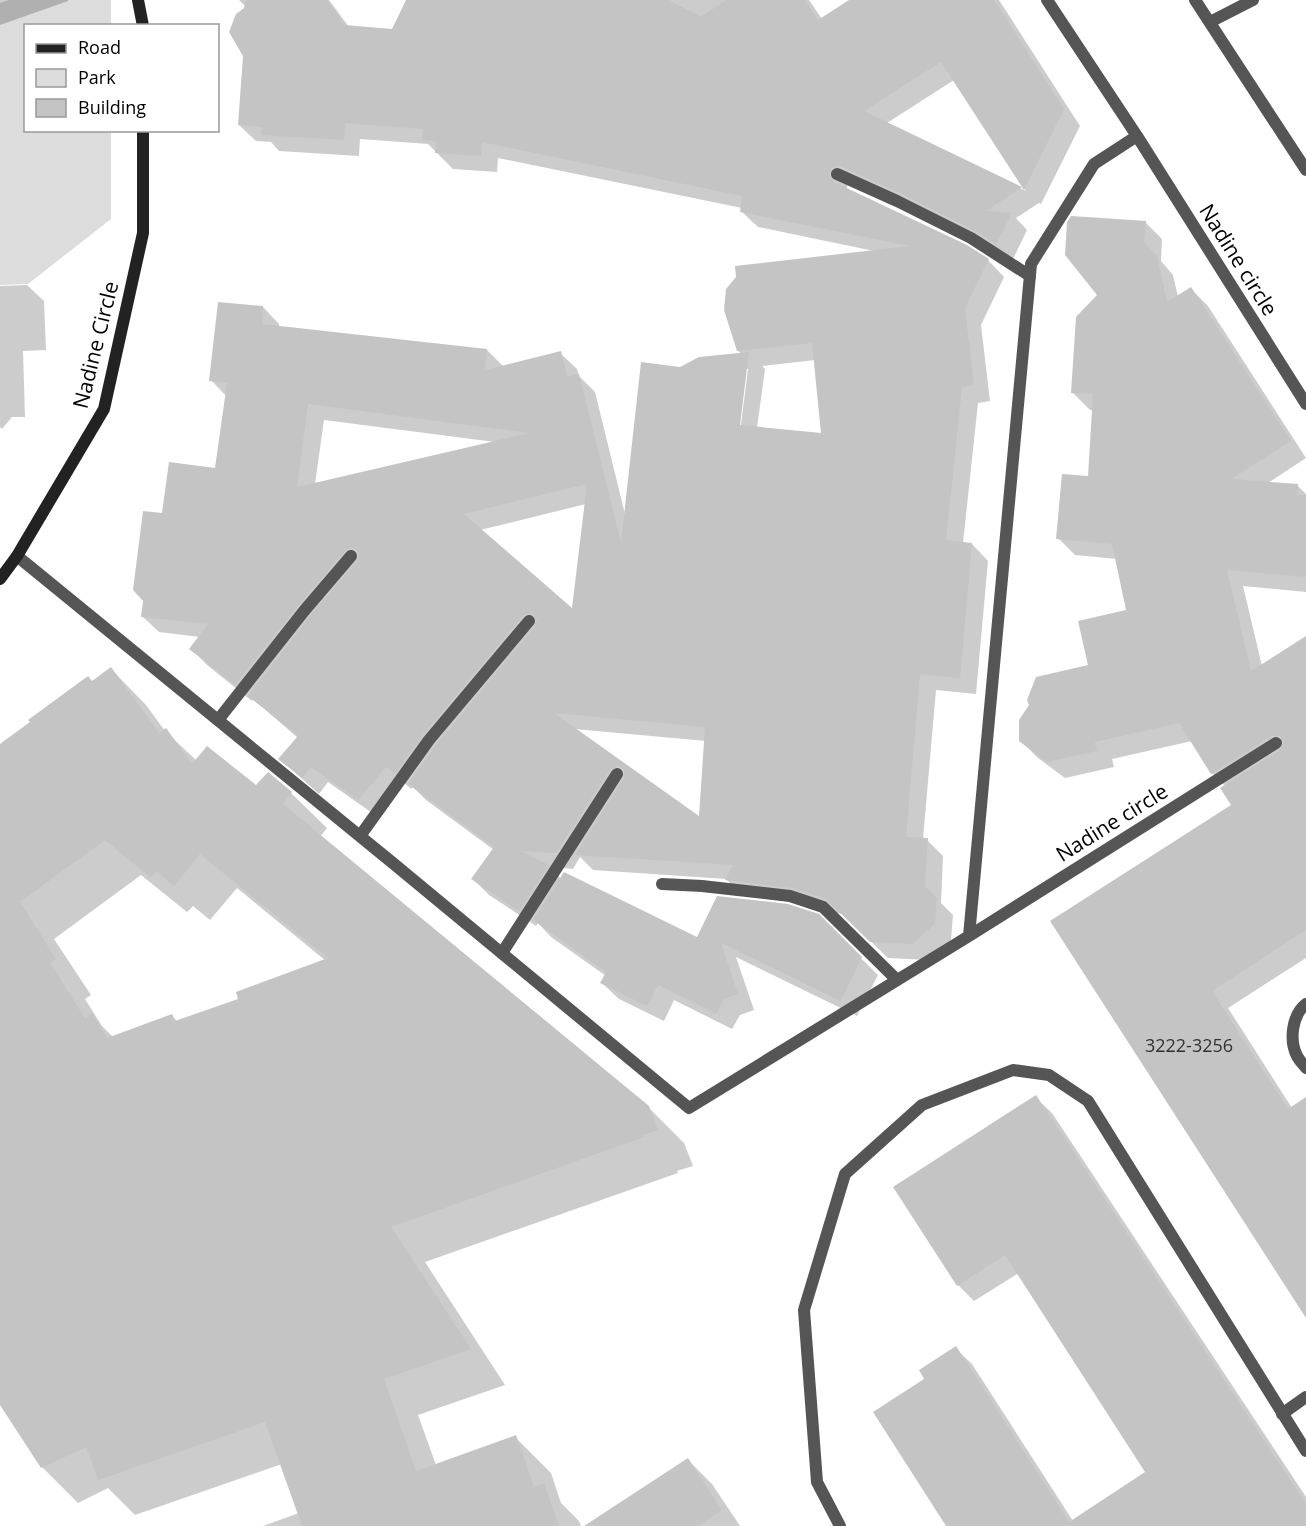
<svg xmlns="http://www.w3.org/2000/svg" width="1306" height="1526" font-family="'Open Sans',sans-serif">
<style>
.green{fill:#dcdcdc}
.shadow{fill:#0003;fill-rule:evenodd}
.building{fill:#c4c4c4;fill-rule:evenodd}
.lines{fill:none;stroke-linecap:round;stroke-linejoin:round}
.lane{stroke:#555;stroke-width:12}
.street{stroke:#555;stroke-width:12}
.secondary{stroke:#222;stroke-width:12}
.labels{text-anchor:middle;stroke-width:4.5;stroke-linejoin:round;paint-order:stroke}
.number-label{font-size:18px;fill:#313131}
.street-label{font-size:21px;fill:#000;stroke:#fff}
</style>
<rect width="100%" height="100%" fill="#fff"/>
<!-- green -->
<path class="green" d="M9,0H111V25L26,26V130L111,131V219L28,284L0,285V3Z"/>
<!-- shadow -->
<path class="shadow" d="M0,0H68V1L0,25Z
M239,0H329L349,27L392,30L408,0H809L822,19L852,0H999L1080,126L1041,204L1039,203L1016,218L1027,230L1013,259L849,183L846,189L988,260L1004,277L981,325L990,401L978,403L963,543L972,544L988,561L976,694L936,690L923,839L927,840L943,856L941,903L953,915L951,940L929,960L888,958L844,915L809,904L743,896L726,879L593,870L580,857L573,869L550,867L561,879L697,939L818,916L878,975L857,1016L736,957L754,1010L740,1015L732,1029L674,1000L664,1021L619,999L602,983L606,976L551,937L538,923L536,926L489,895L473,879L494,850L426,800L413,787L411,789L403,782L375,815L328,782L319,794L280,759L298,738L253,699L252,701L207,665L191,648L200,637L159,632L142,616L164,515L216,470L226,396L211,380L263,307L279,324V327L487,350L504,367L560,353L577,369L579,376L595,392L625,514L680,368L742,354L738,351L874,251L758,227L741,211L742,208L498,158L497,172L453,169L428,144L360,139L359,156L279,151L271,142L256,141L239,125L247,8ZM954,80L1026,191L887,123ZM815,360L823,435L757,428L765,369L762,366ZM745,369H748L740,432H737ZM324,420L495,442L315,484ZM586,504L573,611L480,530ZM574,729L706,741L700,819Z
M1145,222L1162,239L1161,261L1173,275L1178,297L1191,289L1208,306L1306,458L1268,483L1297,485L1306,494V592L1243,586L1262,666L1306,637V958L1228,1008L1292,1108L1306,1110V1315L1053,921L1233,805L1225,786L1212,773L1192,741L1112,759L1114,767L1065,778L1038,758L1021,741L1090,667L1128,611L1117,559L1075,555L1058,538L1090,478L1094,410H1090L1073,393L1099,295Z
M27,285L44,301L46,350L23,351L25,417H12L2,429L0,427V286Z
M111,669L146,705L165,731L197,761L256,787L291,793L327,828L320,837L648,1107L684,1143L693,1166L677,1171L678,1173L425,1262L505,1385L418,1415L436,1465L515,1437L551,1473L561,1503L579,1521L581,1526H263L299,1513L282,1464L135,1515L108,1488L78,1503L42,1467L0,1402V746ZM141,875L187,912L193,906L210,920L237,888L326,961L240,1000L178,1022L172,1016L113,1037L102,1026L85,999L91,995L54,939Z
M1035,1097L1052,1113L1306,1497V1526H948L926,1379L955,1348L972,1364L1073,1521L1147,1473L1019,1273L974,1301L958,1285Z
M688,1460L712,1484L740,1526H623Z"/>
<!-- building -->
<path class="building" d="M246,0H327L345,25L392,29L406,0H669L701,17L726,0H805L818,20L849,0H994L1064,109L1024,190L1022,187L986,211L1012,213L996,244L975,231L900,193L840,166L833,167L829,174L834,182L967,245L989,259L965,308L974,385L962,387L946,540L972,543L960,678L920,674L906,837L928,838L925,886L937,898L935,924L912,944L870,942L826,899L791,888L725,880L733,865L575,855L624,778V770L618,766L610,770L556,853L521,851L549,865L519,911L471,879L494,847L408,784L436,745L535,626L537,619L531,613L523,616L423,735L395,774L386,767L358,800L311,767L302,778L278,759L298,736L248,696L310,616L357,561L359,554L356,549L349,548L345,551L298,606L235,685L189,649L208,624L141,617L143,601L133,590L143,511L162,513L169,462L215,468L227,383L209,381L218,302L263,306L262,324L487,349L485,370L561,351L567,377L579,374L621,543L641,362L680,367L699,357L749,352L740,425L821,433L812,343L737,351L724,310L726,289L736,277L735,266L910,246L740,212L742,196L482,142L481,156L435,153L436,141L422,140L423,129L345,123L344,140L261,135L262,127L238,125L243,56L229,32L236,14L244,8ZM941,62L1022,187L864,111ZM308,404L529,433L297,487ZM587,484L572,608L464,514ZM554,713L705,727L699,816Z
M1071,216L1146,221L1144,242L1157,256L1167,302L1191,287L1291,441L1231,479L1298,484L1297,495H1306V577L1227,570L1251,671L1306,636V930L1212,991L1288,1109L1306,1097V1318L1050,921L1231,805L1220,788L1280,750L1284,743L1280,736H1272L1211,774L1179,723L1095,742L1097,751L1047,762L1019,741V720L1029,705L1027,700L1036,677L1088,665L1078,621L1126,610L1112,544L1056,539L1062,474L1088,476L1093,394L1071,393L1076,317L1097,295L1065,255L1067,222Z
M111,667L159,733L166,728L192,764L207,746L256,785L268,772L292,792L283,804L649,1106L658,1130L642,1135L644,1137L391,1227L471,1349L384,1379L416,1471L516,1435L534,1487L544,1483L559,1526H302L265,1422L98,1480L86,1447L41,1468L0,1405V744L30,722L28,720L88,676L92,681ZM105,840L151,878L156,871L174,886L200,854L328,958L236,992L238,999L175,1021L172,1014L107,1038L92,1013L85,1018L50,963L56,959L20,902Z
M564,872L697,937L717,896L788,904L819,914L862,957L841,1001L721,943L738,994L724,999L716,1014L658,985L647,1006L600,983L606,972L533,920Z
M1036,1095L1306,1504V1526H946L873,1412L924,1379L919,1370L956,1346L1069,1522L1145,1472L1005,1255L957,1286L893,1187Z
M688,1458L722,1510L698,1526H584Z"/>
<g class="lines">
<!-- lane -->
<path class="lane" d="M837,174L897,201L971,238L1030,276
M218,720L304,611L351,556
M360,836L429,740L529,621
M662,884L702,886L790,896L823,907L897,980
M502,953L617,774
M1306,1004C1292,1015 1289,1040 1297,1056C1299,1060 1303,1064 1306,1068
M1282,1414L1306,1397
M840,1526L817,1482L804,1310L845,1174L922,1105L1013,1070L1049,1075L1088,1101L1306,1451"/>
<!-- street -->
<path class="street" d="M1195,0L1306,170
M1210,22L1253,0
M1137,136L1306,404
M17,556L394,864L689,1108L969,936L1031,264L1094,164L1137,136L1047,0
M969,936L1276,743"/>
<!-- secondary -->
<path class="secondary" d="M138,0L143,26
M0,579L17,556L104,409L143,233V130"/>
</g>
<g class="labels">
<!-- number labels -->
<g class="number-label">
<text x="1189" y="1052">3222-3256</text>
</g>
<!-- street labels -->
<g class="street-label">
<text transform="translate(1238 260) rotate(58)" y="7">Nadine circle</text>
<text transform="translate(96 345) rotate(-76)" y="7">Nadine Circle</text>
<text transform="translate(1112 823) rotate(-32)" y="7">Nadine circle</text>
</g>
</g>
<!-- legend -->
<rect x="24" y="24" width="195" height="108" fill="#ffffff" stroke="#999999" stroke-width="1.5"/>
<rect x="36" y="44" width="30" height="9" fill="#222222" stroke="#999999" stroke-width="1.5"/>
<text x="78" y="54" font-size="18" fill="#000000">Road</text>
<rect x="36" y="69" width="30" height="18" fill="#dcdcdc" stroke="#999999" stroke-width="1.5"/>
<text x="78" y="84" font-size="18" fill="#000000">Park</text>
<rect x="36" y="99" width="30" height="18" fill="#c4c4c4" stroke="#999999" stroke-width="1.5"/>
<text x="78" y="114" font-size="18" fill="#000000">Building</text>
</svg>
